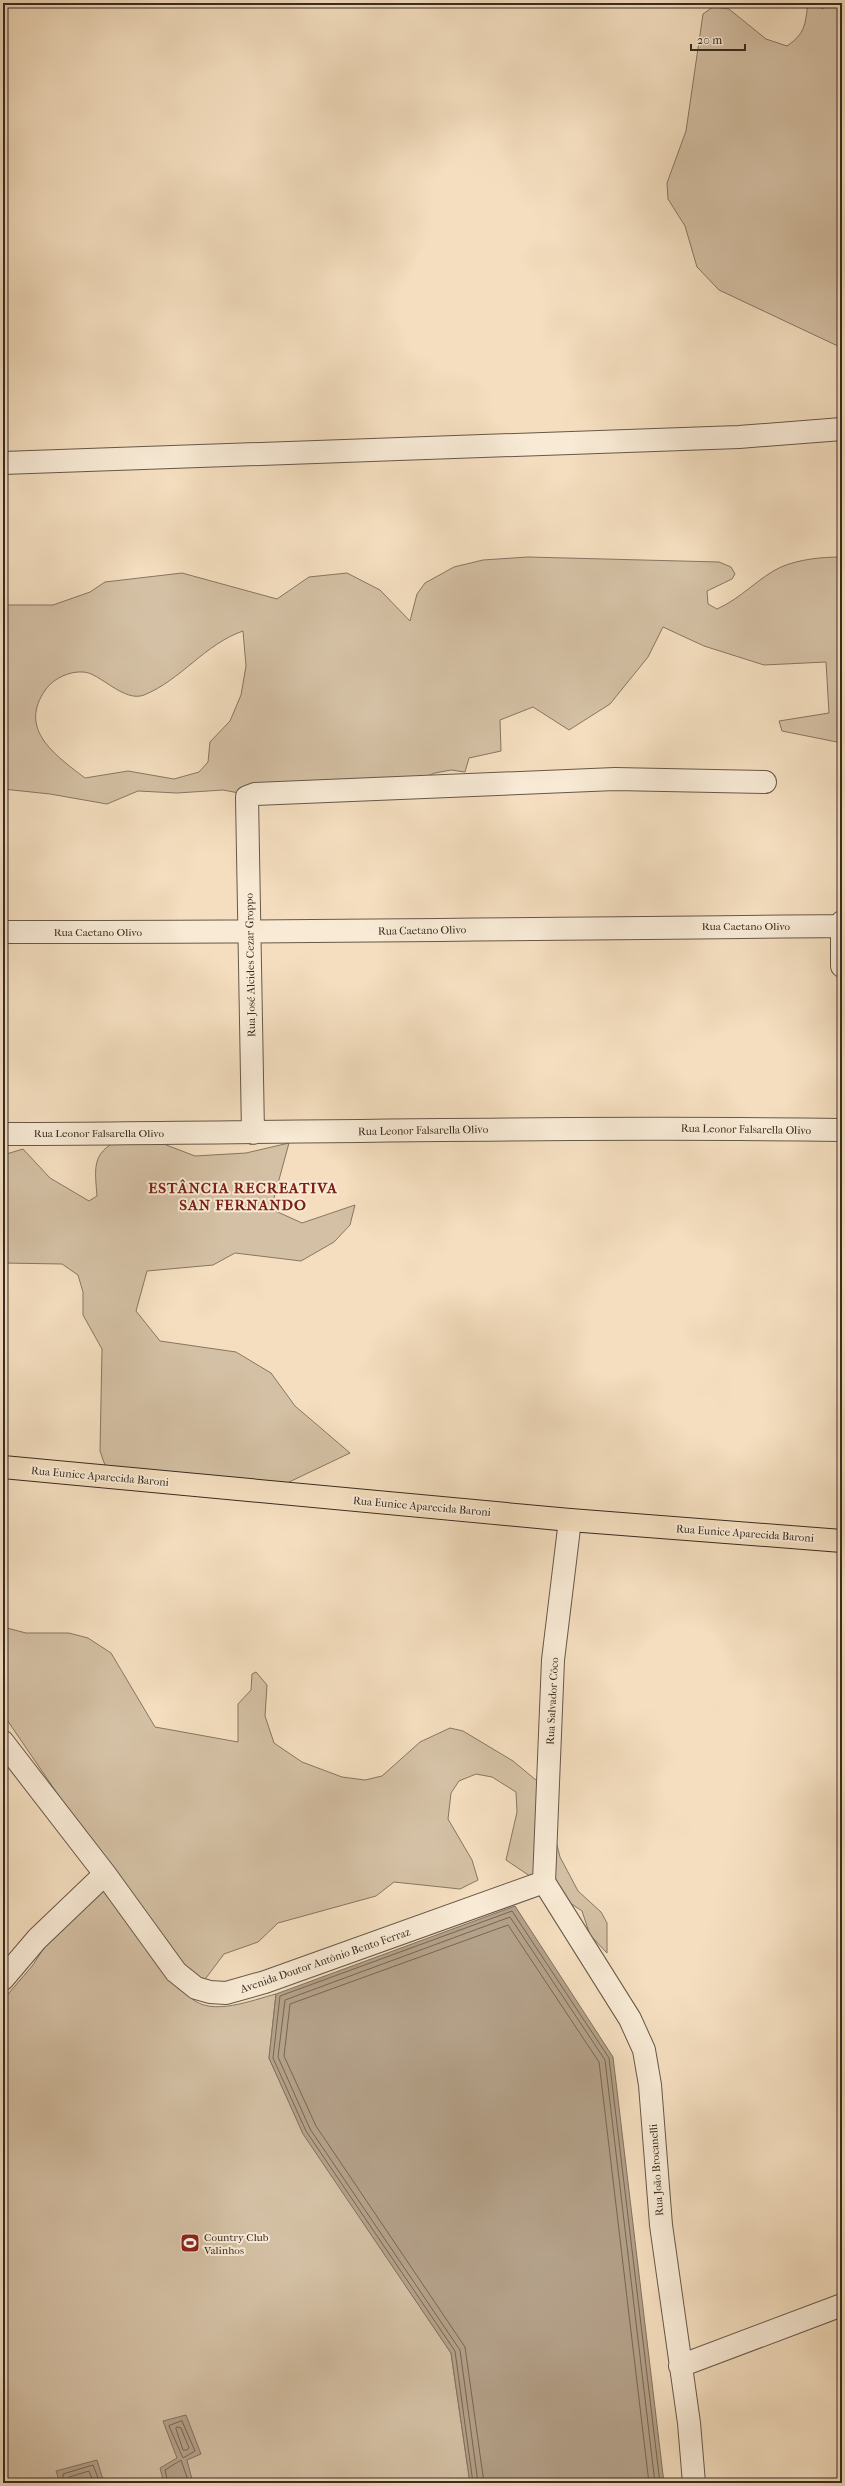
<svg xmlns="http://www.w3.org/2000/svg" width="845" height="2486" font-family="'IM FELL French Canon',serif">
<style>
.green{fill:#d4c0a4;stroke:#867662;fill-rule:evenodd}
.water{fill:#b4a189;stroke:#82725f}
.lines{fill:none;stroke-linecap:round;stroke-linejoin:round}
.shore{stroke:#766654;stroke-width:1}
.minor-casing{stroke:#675848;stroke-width:24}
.major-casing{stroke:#382b20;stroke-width:24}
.minor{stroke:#f8ead5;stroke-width:22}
.major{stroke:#f4debf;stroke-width:22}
.labels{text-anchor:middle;stroke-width:4;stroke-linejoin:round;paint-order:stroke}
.street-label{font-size:11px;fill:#382b20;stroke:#f8ead5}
.poi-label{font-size:11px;fill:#382b20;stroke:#f8ead5;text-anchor:start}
.district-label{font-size:15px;font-weight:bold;letter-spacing:1px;fill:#7a1f14;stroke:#f8ead5}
</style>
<rect width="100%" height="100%" fill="#f4debf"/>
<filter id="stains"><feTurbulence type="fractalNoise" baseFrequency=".005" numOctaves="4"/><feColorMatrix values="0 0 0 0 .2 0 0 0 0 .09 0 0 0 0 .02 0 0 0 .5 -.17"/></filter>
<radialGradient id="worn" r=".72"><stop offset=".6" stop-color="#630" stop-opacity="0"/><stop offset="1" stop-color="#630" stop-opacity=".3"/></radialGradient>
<!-- green -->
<path class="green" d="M808,3H818L822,9L831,3H842V348L719,290L697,267L685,226L668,199L667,183L686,131L703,14L713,7L729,9L766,39L787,46C806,33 805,24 808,3Z
M528,557L719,562L731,567L735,574L732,579L707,591L708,604L717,609C742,598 759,577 781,567C800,559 822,557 842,557V743L782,731L779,721L829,713L826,662L764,665L704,646L663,627L648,657L610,704L569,730L533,707L500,720L501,751L469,758L465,772L451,770L435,773L371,798L271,799L223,790L177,793L138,791L107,804L50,794L3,789V605H53L90,592L105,582L182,573L277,599L309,577L347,573L380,590L410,621L417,594L425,583L454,567L483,560ZM243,631L246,666L241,695L230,721L210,742L208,762L199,772L174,779L128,771L85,778C55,755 17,729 46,689C54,678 70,671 83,672C99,672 124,703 144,695C181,680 205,644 243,631Z
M842,941V1063L838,1025L839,952Z
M119,1140L156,1141L195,1156L246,1153L289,1143L271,1209L302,1223L355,1205L350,1225L334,1242L301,1261L235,1253L213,1265L147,1271L136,1311L160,1341L236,1352L271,1373L295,1406L350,1453L287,1483L106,1468L100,1451L102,1349L83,1315V1292L78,1275L62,1264L3,1263V1155L23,1149L50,1178L89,1201L97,1196C95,1169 91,1153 119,1140Z
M3,1627L26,1633H69L88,1638L111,1653L155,1727L238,1742V1704L251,1690L252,1674L256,1672L267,1685L265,1716L274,1743L302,1762L342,1777L365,1780L382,1776L420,1742L450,1728L463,1731L513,1761L542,1785L560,1857L578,1891L601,1912L607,1923V1953L590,1935L582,1911L506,1860L517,1812L516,1792L492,1777L476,1774L459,1781L451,1793L448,1819L472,1860L478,1880L460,1889L394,1882L376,1896L278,1923L258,1942L224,1954L191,1998C212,2017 252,2000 276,1994L269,2058L303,2133L451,2353L470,2483H3V2000L33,1965L98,1862L59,1796L3,1714Z"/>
<!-- water -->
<path class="water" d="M515,1906L613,2057L664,2483H470L451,2353L303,2134L269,2058L276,1994Z
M186,2415L201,2454L187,2460L193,2483H164L160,2468L177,2458L163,2421Z
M97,2460L104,2483H60L56,2471Z"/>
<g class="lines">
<!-- shore -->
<path class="shore" d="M182,2421L195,2451L183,2458L169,2426Z
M177,2427L181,2428L189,2448L187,2450H183L176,2429Z
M63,2483V2474L93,2465L100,2483
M68,2483L69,2477L89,2471L94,2483
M168,2483L165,2470L181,2460L189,2483
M473,2483L455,2351L306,2131L273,2058L280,1996L512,1911L609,2058L660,2483
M478,2483L460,2350L310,2129L278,2057L285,2000L510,1917L605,2060L655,2483
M484,2483L465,2347L316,2126L284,2056L290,2004L508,1925L599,2062L649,2483"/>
<!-- minor casing -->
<g class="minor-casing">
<path id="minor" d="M3,463L739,437L842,429
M842,922V966
M3,932C282,933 561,928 841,926
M253,1133L247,797L255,794L615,779L765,782
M3,1134C283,1133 562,1126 842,1130
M3,1742L105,1874L176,1972L196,1988L210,1992L226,1993L265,1982L544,1882
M544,1882L630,2019L644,2050L650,2085L661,2225L689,2423L694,2483
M544,1882L553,1660L570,1520
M3,1979L37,1939L105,1874
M680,2366L842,2305"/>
</g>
<!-- major casing -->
<g class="major-casing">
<path id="major" d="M3,1467L570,1520L842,1541"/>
</g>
<!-- minor -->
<use href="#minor" class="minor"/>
<!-- major -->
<use href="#major" class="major"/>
</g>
<!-- icons -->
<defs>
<g id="stadium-square" transform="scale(1)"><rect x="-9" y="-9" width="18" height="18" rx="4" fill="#8f2418" stroke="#f8ead5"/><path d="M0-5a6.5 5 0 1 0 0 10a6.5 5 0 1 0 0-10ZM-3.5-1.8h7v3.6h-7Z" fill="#fff"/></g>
</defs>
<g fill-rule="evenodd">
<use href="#stadium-square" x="190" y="2243"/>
</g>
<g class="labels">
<!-- street labels -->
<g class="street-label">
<text x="746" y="930">Rua Caetano Olivo</text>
<text transform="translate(422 930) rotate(-1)" y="4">Rua Caetano Olivo</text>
<text x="98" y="936">Rua Caetano Olivo</text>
<text transform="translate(250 965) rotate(-91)" y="4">Rua José Alcides Cezar Groppo</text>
<text transform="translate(746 1129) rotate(1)" y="4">Rua Leonor Falsarella Olivo</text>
<text transform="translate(423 1130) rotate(-1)" y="4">Rua Leonor Falsarella Olivo</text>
<text x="99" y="1137">Rua Leonor Falsarella Olivo</text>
<text transform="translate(100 1476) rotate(5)" y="4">Rua Eunice Aparecida Baroni</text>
<text transform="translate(422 1506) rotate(5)" y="4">Rua Eunice Aparecida Baroni</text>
<text transform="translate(745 1533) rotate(4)" y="4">Rua Eunice Aparecida Baroni</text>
<text transform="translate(552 1701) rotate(-87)" y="4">Rua Salvador Côco</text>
<text transform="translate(325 1960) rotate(-19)" y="4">Avenida Doutor Antônio Bento Ferraz</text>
<text transform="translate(656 2170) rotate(-94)" y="4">Rua João Brocanelli</text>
</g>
<!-- poi labels -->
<g class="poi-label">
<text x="204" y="2241">Country Club<tspan x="204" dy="13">Valinhos</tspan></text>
</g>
<!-- district labels -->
<g class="district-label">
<text x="243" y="1193">ESTÂNCIA RECREATIVA<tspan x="243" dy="17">SAN FERNANDO</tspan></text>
</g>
</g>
<!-- margin -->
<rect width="845" height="2486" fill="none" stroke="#f4debf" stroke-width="16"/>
<rect x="4" y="4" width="837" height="2478" fill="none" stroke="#382b20" stroke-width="2"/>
<rect x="8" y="8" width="829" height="2470" fill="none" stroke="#382b20"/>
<!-- scale -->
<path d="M691 44v6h54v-6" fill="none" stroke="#382b20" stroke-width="2"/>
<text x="697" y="44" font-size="12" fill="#382b20" stroke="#f8ead5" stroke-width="3" paint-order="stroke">20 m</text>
<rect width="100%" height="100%" filter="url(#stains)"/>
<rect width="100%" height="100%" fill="url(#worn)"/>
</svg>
